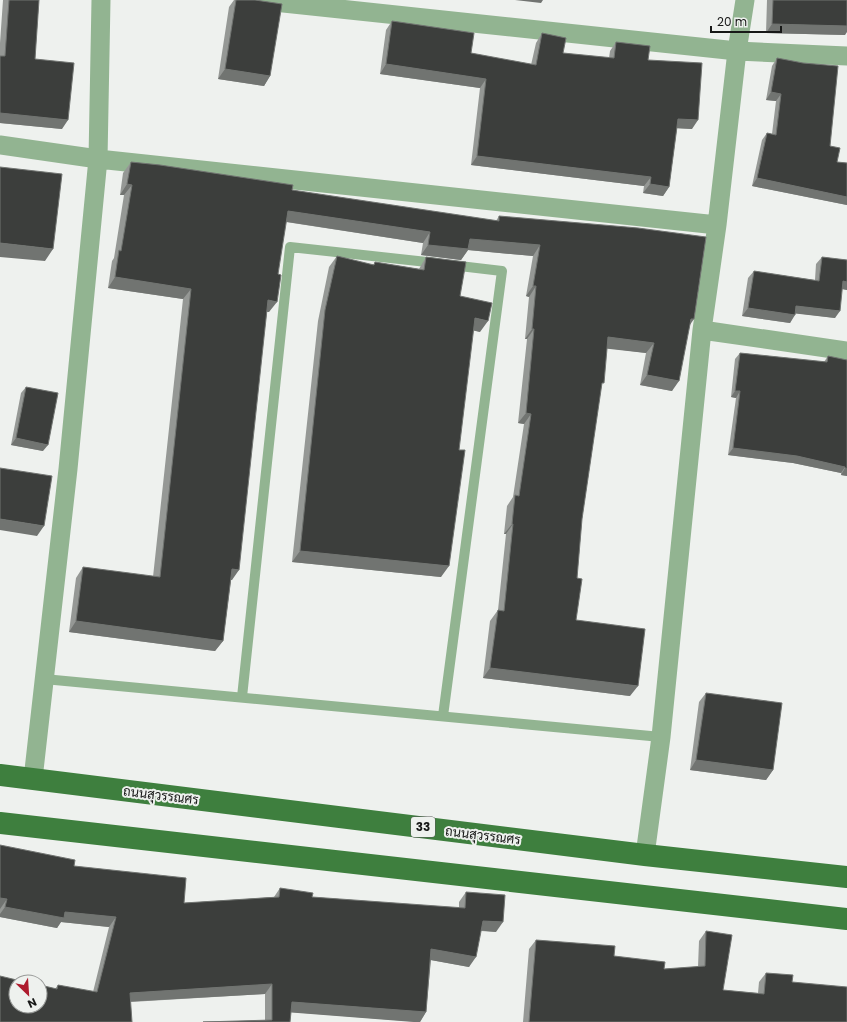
<svg xmlns="http://www.w3.org/2000/svg" width="847" height="1022" font-family="Poppins,Sarabun,sans-serif">
<style>
.lines{fill:none;stroke-linecap:round;stroke-linejoin:round}
.service{stroke:#92b491;stroke-width:10}
.minor{stroke:#92b491;stroke-width:19}
.primary{stroke:#3e7f3e;stroke-width:22}
.wall{fill:#959895}
.shaded-wall{fill:#717471}
.building{fill:#3c3e3c;stroke:#717471}
.labels{text-anchor:middle;stroke-width:4;stroke-linejoin:round;paint-order:stroke}
.shield{fill:#eef1ee;stroke:#585958;stroke-width:1}
.shield-label{font-size:12px;font-weight:bold;fill:#171817}
.street-label{font-size:13px;fill:#171817;stroke:#eef1ee}
</style>
<rect width="100%" height="100%" fill="#eef1ee"/>
<g class="lines">
<!-- service -->
<path class="service" d="M44,679L661,737
M242,697L290,247L436,263
M443,716L502,271L451,265"/>
<!-- minor -->
<path class="minor" d="M255,0L737,51L847,56
M0,145L98,159L717,225
M702,330L847,351
M33,779L68,469L98,159L101,0
M645,855L661,737L702,330L717,225L737,51L745,0"/>
<!-- primary -->
<path class="primary" d="M0,775L645,855L847,877
M0,823L847,919"/>
</g>
<!-- wall -->
<path class="wall" d="M3,0H39L35,59L62,129L0,123V43Z
M234,0H255L270,76L264,86L218,79L229,7Z
M767,0H847L845,35L766,33Z
M392,21L471,53L531,65L536,43L542,33L563,53L609,58L610,51L616,42L648,60L692,129L677,128L669,187L663,196L643,193L644,186L471,165L480,88L380,74L386,30Z
M777,58L830,146L837,162L847,163V205L752,186L762,140L767,133L772,134L776,101L766,100L772,66Z
M131,162L292,190L496,221L499,216L690,325L672,391L640,385L646,353L607,348L582,519L577,578L576,620L630,696L483,678L490,621L498,610L506,534H504L507,506L513,497L524,424L518,423L527,339H525L529,297L526,296L533,256L468,250L461,260L421,255L423,243L286,222L269,312H267L232,580H231L223,641L215,651L69,632L76,578L83,567L153,577L183,299L108,288L112,261L114,258L124,195H120L123,173Z
M337,256L373,265L375,262L419,269L426,257L460,296L480,332L473,330L441,577L292,562L318,321L329,267Z
M822,257L847,260V290L842,289L835,318L795,313L790,323L742,316L748,278L754,271L815,280L816,264Z
M740,353L824,362L828,356L847,360V476L841,475V473L793,463L728,455L736,398L731,397L735,359Z
M26,387L43,451L11,445L21,393Z
M706,693L773,770L766,780L690,770L699,702Z
M0,845L74,866L184,903L274,897L280,888L312,897L459,908V902L466,892L496,932L481,931L469,967L431,960L426,1012L420,1022L291,1012L290,1022L265,1020V994L131,1002L55,989L58,985L93,992L109,927L61,922L57,928L0,917Z
M706,931L723,990L758,993L759,982L766,973L792,982L847,1022H523L529,949L536,940L614,956L664,969L698,967L699,941Z"/>
<!-- shaded-wall -->
<path class="shaded-wall" d="M515,0H543L541,3Z
M772,24L847,26V32L845,35L766,33Z
M386,64L486,79L480,88L380,74Z
M225,69L270,76L264,86L218,79Z
M771,92L781,94L776,101L766,100Z
M0,113L68,120L62,129L0,123Z
M678,119L698,120L692,129L672,128Z
M477,156L651,177L644,186L471,165Z
M757,178L847,197V205L752,186Z
M127,184L132,185L124,195H120Z
M650,184L669,187L663,196L643,193Z
M288,211L430,232L423,243L281,221Z
M470,239L540,245L533,256L468,250L461,260L421,255L428,245Z
M0,243L53,249L45,261L0,257Z
M115,277L191,289L183,299L108,288Z
M843,281L847,282V290L838,288Z
M533,286H536L529,297L526,296Z
M268,300L277,302L269,312L261,311Z
M796,306L840,311L835,318L791,313Z
M748,308L795,315L790,323L742,316Z
M475,318L488,321L480,332L467,329Z
M691,319H694L687,329Z
M532,329H534L527,339H525Z
M608,337L654,343L646,353L601,348Z
M647,375L679,381L672,391L640,385Z
M735,391H740L736,398L731,397Z
M526,413L531,414L524,424L518,423Z
M16,438L48,445L43,451L11,445Z
M733,448L797,456L845,467L841,473L793,463L728,455Z
M845,468L847,469V476L841,475Z
M0,519L44,526L37,536L0,530Z
M512,524H513L506,534H504Z
M300,551L449,566L441,577L292,562Z
M232,569L239,570L232,580H225Z
M76,621L223,641L215,651L69,632Z
M490,668L638,686L630,696L483,678Z
M696,760L773,770L766,780L690,770Z
M0,898L7,899L0,909Z
M5,907L65,912L116,917L109,927L61,922L57,928L0,917V914Z
M483,921L503,922L496,932L476,930Z
M431,949L476,957L469,967L425,959Z
M272,984L265,994L123,1002L130,993Z
M292,1002L426,1012L420,1022H414L285,1012Z"/>
<!-- building -->
<path class="building" d="M9,0H39L35,59L74,63L68,120L0,113V56H5Z
M236,0H255L282,4L270,76L225,69Z
M773,0H847V26L772,24Z
M392,21L474,33L471,53L536,65L542,33L566,38L563,53L614,58L616,42L650,46L648,60L702,63L698,120L678,119L669,187L650,184L651,177L477,156L486,79L386,64Z
M777,58L803,63L838,66L830,146L840,148L837,162L847,163V197L757,178L767,133L776,135L781,94L771,92Z
M131,162L160,165L293,185L292,190L499,221V216L638,228L706,237L694,319H691L679,381L647,375L654,343L608,337L604,383H602L582,519L577,578L582,579L576,620L645,629L638,686L490,668L498,610L504,611L513,524H512L515,495L519,496L531,414L526,413L534,329H532L536,286H533L540,245L470,239L468,249L428,245L430,232L288,211L278,274L281,275L277,302L268,300L239,570L232,569L223,641L76,621L83,567L160,577L191,289L115,277L119,250L121,251L132,185L127,184Z
M0,167L62,174L53,249L0,243Z
M337,256L374,265L375,262L424,270L426,257L466,262L460,296L492,303L488,321L475,318L459,450H465L449,566L300,551L325,310Z
M822,257L847,260V282L843,281L840,311L796,306L795,315L748,308L754,271L819,281Z
M740,353L827,362L828,356L847,360V469L845,468V467L797,456L733,448L740,391H735Z
M26,387L58,393L48,445L16,438Z
M0,468L52,476L44,526L0,519Z
M706,693L782,703L773,770L696,760Z
M0,845L75,860L74,866L186,878L184,903L279,897L280,888L313,893L312,897L465,908L466,892L505,895L503,922L483,921L476,957L431,949L426,1012L292,1002L290,1022H203L272,1020V984L130,993L132,1022H0V976L25,982H16V1006H40V985L57,989L58,985L97,992L116,917L65,912L64,918L5,907L7,899L0,898Z
M706,931L732,935L723,990L764,994L766,973L793,975L792,982L847,987V1022H529L536,940L615,946L614,956L665,962L664,969L705,966Z"/>
<g class="labels">
<!-- shield labels -->
<rect class="shield" x="411" y="817" width="24" height="20" rx="3"/>
<g class="shield-label">
<text x="423" y="831">33</text>
</g>
<!-- street labels -->
<g class="street-label">
<text transform="translate(161 795) rotate(7)" y="5">ถนนสุวรรณศร</text>
<text transform="translate(483 835) rotate(7)" y="5">ถนนสุวรรณศร</text>
</g>
</g>
<!-- north arrow -->
<g transform="translate(28 994) rotate(155)"><circle r="19" fill="#eef1ee" stroke="#989a98"/>
<path d="M0-3L7 15L0 10L-7 15Z" fill="#ae1b2d"/>
<text y="-6" font-size="11" font-weight="bold" text-anchor="middle" fill="#171817">N</text>
</g>
<!-- scale -->
<path d="M711 26v6h70v-6" fill="none" stroke="#171817" stroke-width="2"/>
<text x="717" y="26" font-size="12" fill="#171817" stroke="#eef1ee" stroke-width="3" paint-order="stroke">20 m</text>
</svg>
